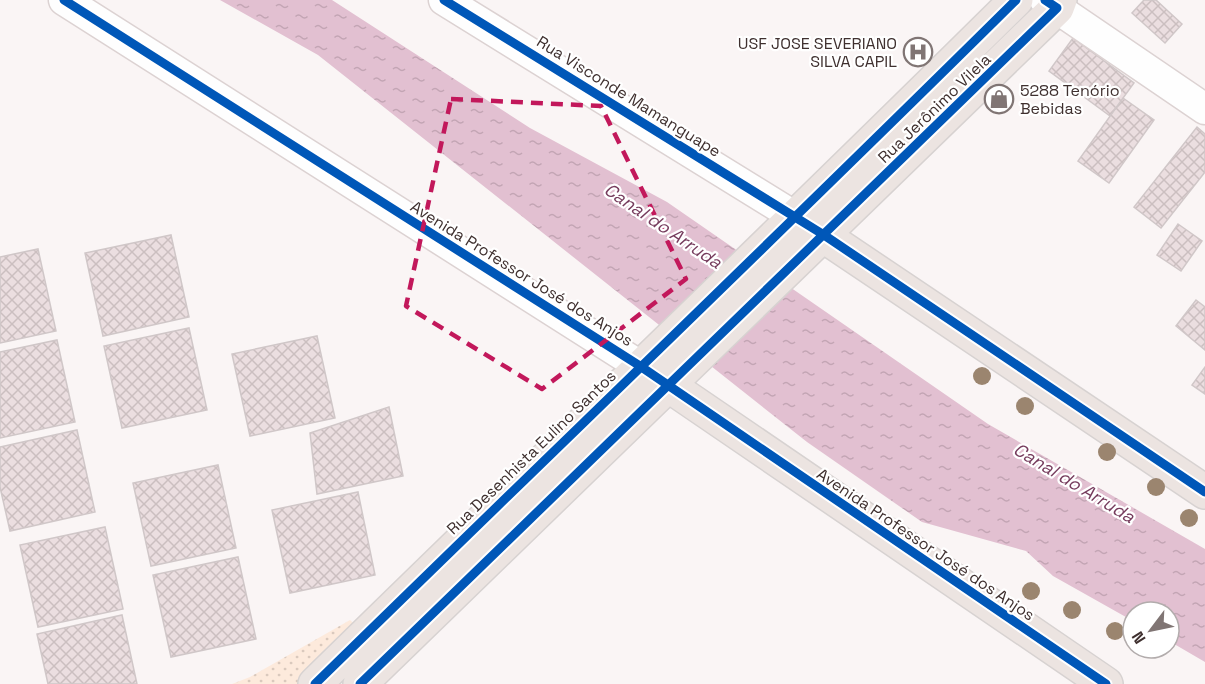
<svg xmlns="http://www.w3.org/2000/svg" width="1205" height="684" font-family="'Space Grotesk',sans-serif">
<style>
.park{fill:url(#park-dots)}
.water{fill:url(#water-ripples)}
.building{fill:url(#building-cross-hatch);stroke:#d0c7c8;stroke-width:1.5}
.lines{fill:none;stroke-linecap:round;stroke-linejoin:round}
.minor-casing{stroke:#dcd2d2;stroke-width:33}
.major-casing{stroke:#d7d2d1;stroke-width:36}
.minor{stroke:#fefefe;stroke-width:30}
.major{stroke:#ece4e1;stroke-width:33}
.cycleway-casing{stroke:#fff;stroke-width:13}
.cycleway{stroke:#0057b8;stroke-width:9}
.tree{fill:#9b856f}
.marked{fill:none;stroke:#c2185b;stroke-width:4.5;stroke-dasharray:12 8;stroke-linejoin:round}
.labels{text-anchor:middle;stroke-width:4.5;stroke-linejoin:round;paint-order:stroke}
.poi-label{font-size:16px;fill:#3f302f;stroke:#fff;text-anchor:end}
.street-label{font-size:16px;fill:#3f302f;stroke:#fff}
.water-label{font-size:18px;font-style:italic;fill:#763c5d;stroke:#fff}
</style>
<defs>
<pattern id="park-dots" width="8" height="8" patternUnits="userSpaceOnUse" patternTransform="scale(1.5)"><rect width="8" height="8" fill="#fdeadc"/><path d="M2 2h.1M6 6h.1" fill="none" stroke="#dac9bd" stroke-width="1.8" stroke-linecap="round"/></pattern>
<pattern id="water-ripples" width="26" height="14" patternUnits="userSpaceOnUse" patternTransform="scale(1.5)"><rect width="26" height="14" fill="#e2c0d1"/><path d="M2 4q2-2 4 0t4 0M15 11q2-2 4 0t4 0" fill="none" stroke="#c3a5b4"/></pattern>
<pattern id="building-cross-hatch" width="8" height="8" patternUnits="userSpaceOnUse" patternTransform="scale(1.5)"><rect width="8" height="8" fill="#ebdee0"/><path d="M0 0l8 8M0 8l8-8" fill="none" stroke="#cbbfc0"/></pattern>
</defs>
<rect width="100%" height="100%" fill="#faf5f5"/>
<!-- park -->
<path class="park" d="M350,620L360,629L301,684H232L250,677Z"/>
<!-- water -->
<path class="water" d="M220,0H332L530,128L667,202L988,424L1205,549V662L1169,641V612H1133V621L1053,576L1026,551L922,522L807,442L318,55Z"/>
<!-- building -->
<path class="building" d="M1144,0H1156L1182,24L1165,43L1132,13Z
M1073,38L1134,83L1110,116L1049,71Z
M1123,98L1154,120L1109,183L1078,161Z
M1197,127L1205,134V172L1161,228L1134,207Z
M1178,224L1202,241L1181,271L1157,255Z
M171,235L189,317L103,336L85,253Z
M38,249L56,331L0,343V257Z
M1196,300L1205,307V350L1176,326Z
M189,328L207,410L122,428L104,346Z
M317,336L335,418L250,436L232,354Z
M57,340L75,422L0,438V352Z
M1205,367V394L1192,385Z
M389,407L403,476L317,494L310,433Z
M77,430L95,512L10,531L0,487V447Z
M218,465L236,548L151,566L133,483Z
M358,492L375,575L290,593L272,510Z
M105,527L123,609L38,627L20,545Z
M238,557L256,639L171,657L153,575Z
M122,615L137,684H48L37,634Z"/>
<g class="lines">
<!-- minor casing -->
<g class="minor-casing">
<path id="minor" d="M64,0L640,366
M444,0L797,218
M1045,0L1205,109"/>
</g>
<!-- major casing -->
<g class="major-casing">
<path id="major" d="M806,224L1205,492
M649,372L1106,684
M315,684C548,456 784,230 1016,0
M360,684L1057,8L1060,0"/>
</g>
<!-- minor -->
<use href="#minor" class="minor"/>
<!-- major -->
<use href="#major" class="major"/>
<!-- cycleway casing -->
<g class="cycleway-casing">
<path id="cycleway" d="M64,0L640,366L1106,684
M444,0L824,235L1205,492
M315,684C548,456 784,230 1016,0
M360,684L1057,8L1045,0"/>
</g>
<!-- cycleway -->
<use href="#cycleway" class="cycleway"/>
</g>
<!-- trees -->
<g class="tree">
<circle cx="982" cy="376" r="9"/>
<circle cx="1025" cy="406" r="9"/>
<circle cx="1107" cy="452" r="9"/>
<circle cx="1156" cy="487" r="9"/>
<circle cx="1189" cy="518" r="9"/>
<circle cx="1031" cy="591" r="9"/>
<circle cx="1072" cy="610" r="9"/>
<circle cx="1115" cy="631" r="9"/>
</g>
<!-- marked area -->
<path class="marked" d="M451,99L601,106L686,279L542,389L406,306Z"/>
<!-- icons -->
<defs>
<g id="hospital-ring" transform="scale(1.5)"><circle r="9.5" fill="#fff" stroke="#807574" stroke-width="1.5"/><path d="M-5-5h3v3.5h4V-5h3V5h-3V1.5h-4V5h-3Z" fill="#807574"/></g>
<g id="shop-ring" transform="scale(1.5)"><circle r="9.5" fill="#fff" stroke="#807574" stroke-width="1.5"/><path d="M-5-2.5h2.3a2.7 3.5 0 0 1 5.4 0H5L5.5 6h-11ZM-1.5-2.5h3a1.5 2.3 0 0 0-3 0Z" fill="#807574"/></g>
</defs>
<g fill-rule="evenodd">
<use href="#hospital-ring" x="918" y="52"/>
<use href="#shop-ring" x="999" y="99"/>
</g>
<g class="labels">
<!-- poi labels -->
<g class="poi-label">
<text x="897" y="49">USF JOSE SEVERIANO<tspan x="897" dy="18">SILVA CAPIL</tspan></text>
<text x="1020" y="96" text-anchor="start">5288 Tenório<tspan x="1020" dy="18">Bebidas</tspan></text>
</g>
<!-- street labels -->
<g class="street-label">
<text transform="translate(629 96) rotate(32)" y="6">Rua Visconde Mamanguape</text>
<text transform="translate(934 108) rotate(-44)" y="6">Rua Jerônimo Vilela</text>
<text transform="translate(522 273) rotate(32)" y="6">Avenida Professor José dos Anjos</text>
<text transform="translate(531 452) rotate(-44)" y="6">Rua Desenhista Eulino Santos</text>
<text transform="translate(926 544) rotate(34)" y="6">Avenida Professor José dos Anjos</text>
</g>
<!-- water labels -->
<g class="water-label">
<text transform="translate(663 226) rotate(34)" y="6">Canal do Arruda</text>
<text transform="translate(1074 483) rotate(31)" y="6">Canal do Arruda</text>
</g>
</g>
<!-- north arrow -->
<g transform="translate(1151 630) rotate(238)"><circle r="28" fill="#ffffff" stroke="#b2acac" stroke-width="1.5"/>
<path d="M0-4.5L10 22L0 15L-10 22Z" fill="#807574"/>
<text y="-9" font-size="16" font-weight="bold" text-anchor="middle" fill="#3f302f">N</text>
</g>
</svg>
